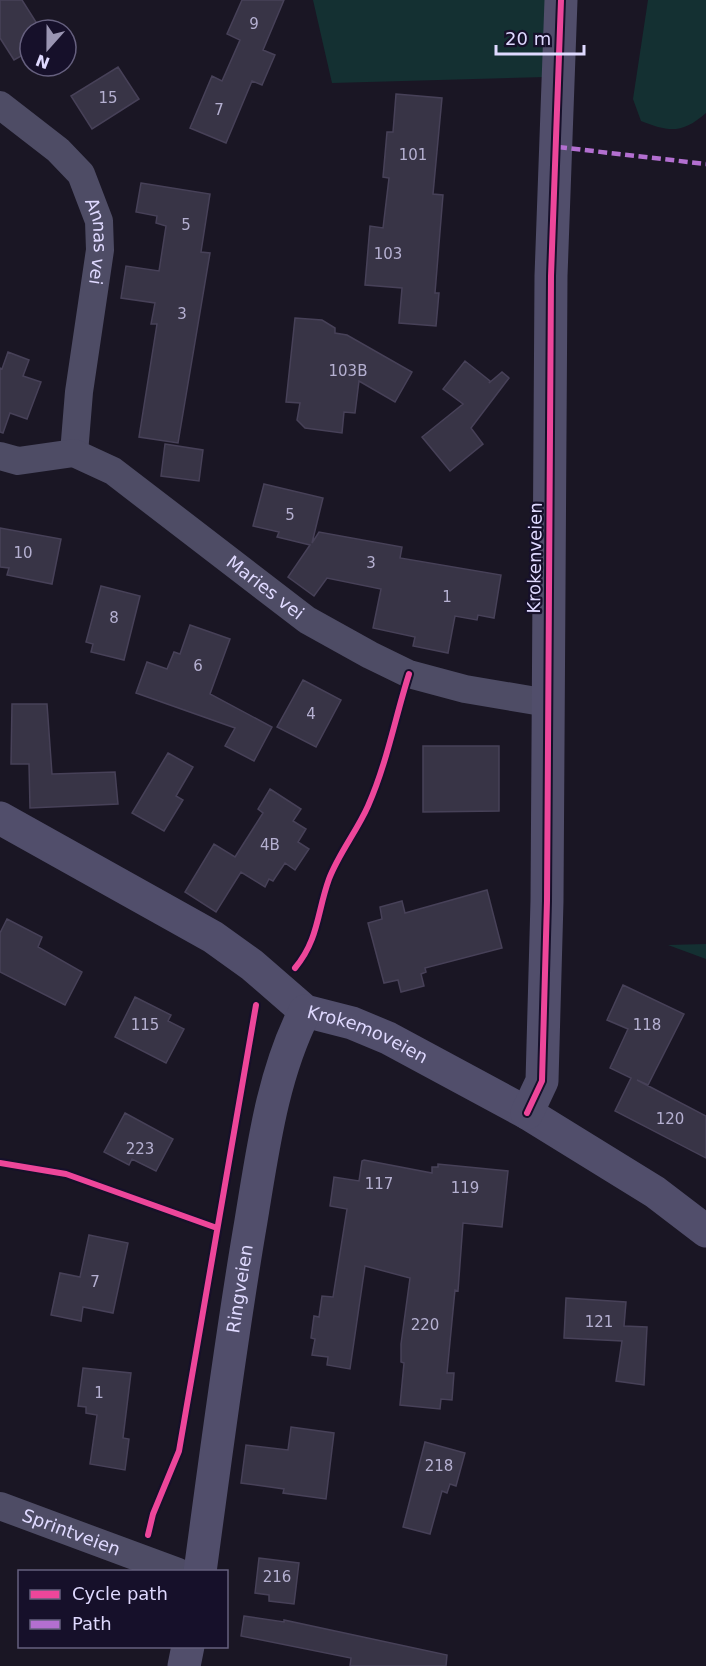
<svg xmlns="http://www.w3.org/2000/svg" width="706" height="1666" font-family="'DejaVu Sans',sans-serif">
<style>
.green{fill:#143032}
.building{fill:#383446;stroke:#474158;stroke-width:1.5}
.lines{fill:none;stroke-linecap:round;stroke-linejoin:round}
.street{stroke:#4e4c65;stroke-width:28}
.secondary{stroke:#514e6b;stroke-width:33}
.quiet{stroke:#b36fd0;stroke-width:4.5;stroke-dasharray:9 4.5;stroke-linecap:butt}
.cycleway-casing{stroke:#16102a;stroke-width:10}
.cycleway{stroke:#ed469a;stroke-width:6}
.labels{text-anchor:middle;stroke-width:4.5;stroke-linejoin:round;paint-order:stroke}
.number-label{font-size:15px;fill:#b5b0d1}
.street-label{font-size:18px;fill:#dfd9ff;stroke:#16102a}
</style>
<rect width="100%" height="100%" fill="#1a1624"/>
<!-- green -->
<path class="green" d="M313,0H549L546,77L332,83Z
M648,0H706V113C682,134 669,132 641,121L633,99Z
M706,944V959L668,945Z"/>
<!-- building -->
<path class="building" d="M0,0H22L41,30H30V51L14,60L0,38Z
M242,0H284L263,50L275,55L262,85L252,81L226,143L190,128L212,76L222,81L240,40L227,34Z
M118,67L139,99L92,129L71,96Z
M396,94L442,98L433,194L443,195L435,293H439L436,326L399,323L402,288L365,285L370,226L383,228L389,178L383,177L387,132H393Z
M141,183L210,194L201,252L210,253L178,443L139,437L157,324H151L155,303L121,298L126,266L159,271L166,226L156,223L157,216L136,212Z
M295,318L322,320L335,328V333L347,335L412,372L395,402L359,381L355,413L344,412L342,433L305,428L297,420L300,403L286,402Z
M8,352L29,360L23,376L41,382L27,419L10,413L3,433L0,432V368L2,369Z
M465,361L490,381L489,383L502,372L509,378L471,428L483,444L450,471L422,437L463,404L443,389Z
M165,444L203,450L199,481L161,476Z
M264,484L323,498L312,543L319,532L402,547L400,558L501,575L494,618L478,615L477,620L455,616L448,653L413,646L415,637L373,628L381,589L327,578L314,596L288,577L310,545L277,537L279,532L253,526Z
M0,528L61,539L52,584L7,575L9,568L0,567Z
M101,586L140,596L124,660L91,652L93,644L86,642Z
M190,625L230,639L210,694L272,727L254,761L225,746L235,728L136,693L147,662L167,669L174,652L180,654Z
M303,680L341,700L316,747L277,727Z
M12,704H47L52,774L115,772L118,804L30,808L29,764H11Z
M423,746H499V811L423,812Z
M168,753L193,767L176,796L183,800L164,831L132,813Z
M270,789L301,809L293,821L306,829L298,842L309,849L295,870L285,863L273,881L269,879L265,887L241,872L216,912L185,892L214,844L235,857L263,813L258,809Z
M487,890L502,948L425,968L426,972L421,974L424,986L401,992L398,980L384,983L368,923L382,919L380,907L402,901L405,913Z
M7,919L42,937L38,947L82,972L65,1005L0,972V933Z
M623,985L684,1014L648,1085L637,1080L706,1116V1158L615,1111L631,1078L610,1068L628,1029L607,1020Z
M135,997L171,1015L168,1021L184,1029L166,1063L115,1037Z
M125,1113L173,1139L156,1171L132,1159L129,1165L104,1152Z
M364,1160L432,1173V1167H438V1164L508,1171L502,1227L463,1223L458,1291L455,1290L447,1373H454L452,1400L441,1399L440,1409L400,1405L404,1363L401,1362V1344L410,1278L365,1266L350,1369L327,1365L328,1357L312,1355L315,1339L311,1338L314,1316L319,1317L322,1296L333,1297L347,1209L330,1206L334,1177L359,1181L362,1161Z
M89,1235L128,1243L113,1313L83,1307L81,1321L51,1315L60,1273L80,1277Z
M566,1298L626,1302L624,1326L647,1327L644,1385L616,1381L622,1341L564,1338Z
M83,1368L131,1373L123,1438L129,1439L125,1470L90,1464L97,1415L86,1413V1407L78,1406Z
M291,1427L334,1433L326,1499L283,1493L284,1489L241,1483L246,1445L288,1450Z
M425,1442L465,1453L456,1486L450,1484L447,1493L442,1491L430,1534L403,1527Z
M259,1558L299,1563L294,1604L269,1601V1595L255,1593Z
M244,1616L284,1622V1620L447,1655L446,1666H350L351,1658L241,1636Z"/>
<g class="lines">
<!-- street -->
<g class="street">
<path id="s1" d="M0,105L58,150L81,174L99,221L100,250L79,392L74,453"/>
<path id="s2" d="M0,456L18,461L74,453L113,471L307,620L370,655L409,674L465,689L548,703"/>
<path id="s3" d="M0,1506L178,1572"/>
</g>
<!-- secondary -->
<g class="secondary">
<path id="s4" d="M0,818L213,937L252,965L305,1011L352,1023L388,1038L527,1113L655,1192L706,1231"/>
<path d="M527,1113L542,1081L547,901L551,276L561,0"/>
<path id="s5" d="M200,1572C216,1454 231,1337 251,1221C263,1149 272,1076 305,1011"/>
<path d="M184,1666L188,1646"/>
</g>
<!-- quiet -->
<path class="quiet" d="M558,147L706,164"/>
<!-- cycleway casing -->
<g class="cycleway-casing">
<path id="cycleway" d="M295,968C319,939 317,912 329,879C339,853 357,831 368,806C387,763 395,718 409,674
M527,1113L542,1081L547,901L551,276L561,0
M0,1163L66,1174L217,1228
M148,1535L153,1514L179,1451L256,1005"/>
</g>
<!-- cycleway -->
<use href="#cycleway" class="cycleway"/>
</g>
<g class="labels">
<!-- number labels -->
<g class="number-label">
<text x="254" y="29">9</text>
<text x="108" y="103">15</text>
<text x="219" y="115">7</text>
<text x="413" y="160">101</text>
<text x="186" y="230">5</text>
<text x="388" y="259">103</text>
<text x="182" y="319">3</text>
<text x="348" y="376">103B</text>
<text x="290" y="520">5</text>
<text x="23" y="558">10</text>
<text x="371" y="568">3</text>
<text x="447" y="602">1</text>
<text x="114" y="623">8</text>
<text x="198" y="671">6</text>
<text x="311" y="719">4</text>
<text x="270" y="850">4B</text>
<text x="145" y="1030">115</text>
<text x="647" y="1030">118</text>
<text x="670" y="1124">120</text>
<text x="140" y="1154">223</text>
<text x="379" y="1189">117</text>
<text x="465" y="1193">119</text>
<text x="95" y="1287">7</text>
<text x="599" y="1327">121</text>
<text x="425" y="1330">220</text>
<text x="99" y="1398">1</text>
<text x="439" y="1471">218</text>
<text x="277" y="1582">216</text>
</g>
<!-- street labels -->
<g class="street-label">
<text dy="6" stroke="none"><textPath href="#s1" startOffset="177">Annas vei</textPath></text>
<text transform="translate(535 558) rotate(-89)" y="6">Krokenveien</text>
<text dy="6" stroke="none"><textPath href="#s2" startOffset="310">Maries vei</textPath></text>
<text dy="6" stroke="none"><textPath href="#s4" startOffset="429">Krokemoveien</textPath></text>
<text dy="6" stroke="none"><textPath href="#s5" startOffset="286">Ringveien</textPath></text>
<text dy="6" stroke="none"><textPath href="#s3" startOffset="76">Sprintveien</textPath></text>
</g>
</g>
<!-- legend -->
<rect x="18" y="1570" width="210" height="78" fill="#16102a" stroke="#66607f" stroke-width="1.5"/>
<rect x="30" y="1590" width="30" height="9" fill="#ed469a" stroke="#66607f" stroke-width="1.5"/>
<text x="72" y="1600" font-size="18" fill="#dfd9ff">Cycle path</text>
<rect x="30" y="1620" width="30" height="9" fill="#b36fd0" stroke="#66607f" stroke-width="1.5"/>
<text x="72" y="1630" font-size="18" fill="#dfd9ff">Path</text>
<!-- north arrow -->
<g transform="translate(48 48) rotate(201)"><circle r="28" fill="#16102a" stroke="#66607f" stroke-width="1.5"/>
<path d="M0-4.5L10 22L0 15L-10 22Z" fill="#9a95b2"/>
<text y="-9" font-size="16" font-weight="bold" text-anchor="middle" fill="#dfd9ff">N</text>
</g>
<!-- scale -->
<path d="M496 45v9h88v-9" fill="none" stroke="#dfd9ff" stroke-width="3"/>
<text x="505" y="45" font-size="18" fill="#dfd9ff" stroke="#16102a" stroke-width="4.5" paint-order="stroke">20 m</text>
</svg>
